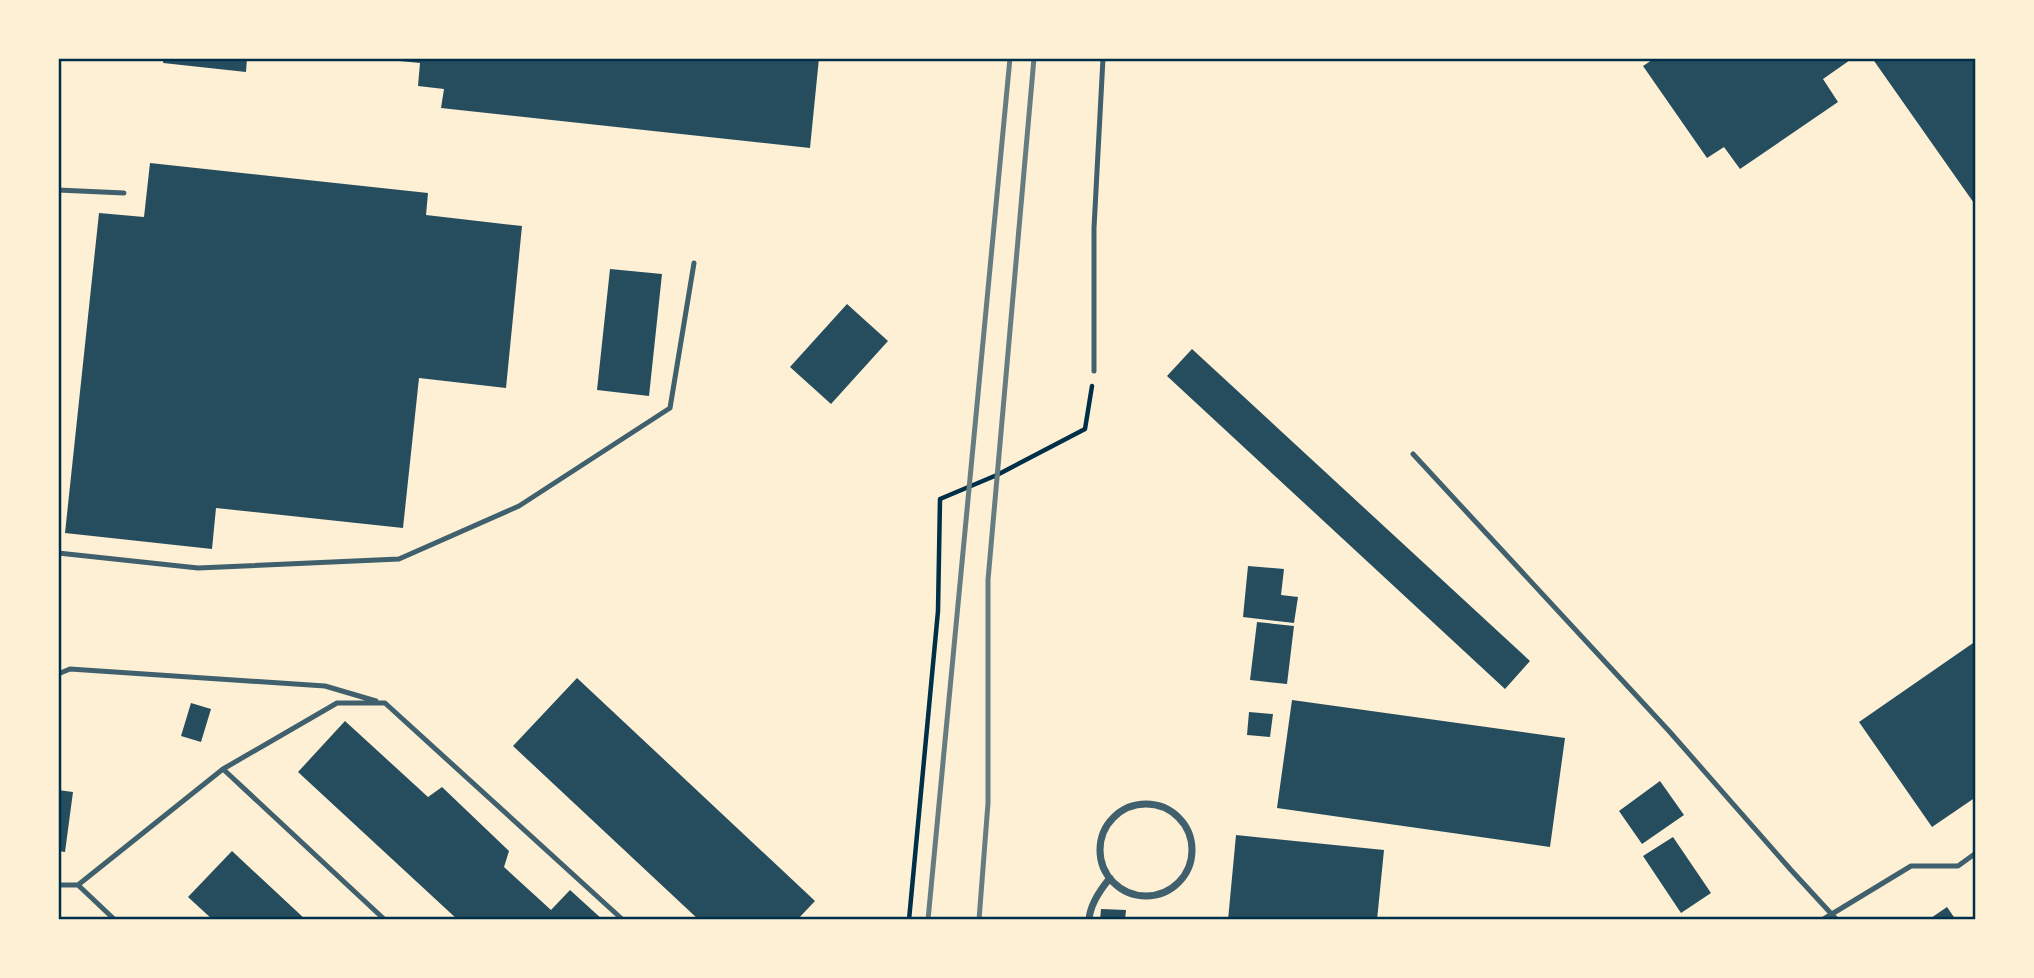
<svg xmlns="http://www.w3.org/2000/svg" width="2034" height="978" font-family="'Fira Sans',sans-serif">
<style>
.building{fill:#264d5e}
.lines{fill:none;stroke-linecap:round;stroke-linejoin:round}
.path{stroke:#003049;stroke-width:4.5}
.service{stroke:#3f606c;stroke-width:5}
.minor{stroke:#3f606c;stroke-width:7}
.rail{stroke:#657d81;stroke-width:5}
.neatline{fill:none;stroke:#003049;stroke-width:2.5}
</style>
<rect width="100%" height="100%" fill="#fdf0d5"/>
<!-- building -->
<path class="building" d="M164,58H247L246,72L163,63Z
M389,58H819L810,148L441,108L444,89L418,86L420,63L389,60Z
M1655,58H1853L1823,79L1838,102L1740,169L1724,147L1707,158L1643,66Z
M1872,58H1976V206Z
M150,163L428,193L426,215L522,226L506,388L419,378L403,528L216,508L212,549L65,533L99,213L144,217Z
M610,269L662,274L649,396L597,390Z
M847,304L888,341L831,404L790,367Z
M1192,349L1530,661L1505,689L1167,376Z
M1248,566L1284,569L1281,595L1298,597L1294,623L1243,617Z
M1257,622L1294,626L1287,684L1250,680Z
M1976,641V797L1932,827L1859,722Z
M577,678L815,901L797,920H699L513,746Z
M1292,700L1565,738L1550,847L1277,808Z
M191,703L211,709L201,742L181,736Z
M1249,712L1273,714L1270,737L1247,735Z
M345,721L428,797L442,787L509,851L504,867L551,910L570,890L603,920H458L298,772Z
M1660,781L1684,815L1642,844L1619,811Z
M58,790L73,792L65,852L58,851Z
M1236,835L1384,850L1377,920H1228Z
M1673,837L1711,893L1681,913L1643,856Z
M232,851L306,920H213L188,897Z
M1947,907L1956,920H1928Z
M1101,909L1126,910L1125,920H1100Z"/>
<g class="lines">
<!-- path -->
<path class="path" d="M909,920L938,611L940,499L997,475L1085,429L1092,386"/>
<!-- service -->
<path class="service" d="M58,190L124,193
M1094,371V228L1103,58
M1413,454L1669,731L1791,870L1837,920
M58,553L198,568L399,559L519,506L670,408L694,263
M58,674L70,669L325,686L376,701
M223,769L337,703H385L623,920
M58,885H78L223,769L385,920
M78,885L115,920
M1822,920L1911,866H1958L1976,853"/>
<!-- minor -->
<path class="minor" d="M1100 850a46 46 0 1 1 92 0a46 46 0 1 1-92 0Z
M1089,920C1090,904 1100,890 1110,878"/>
<!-- rail -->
<path class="rail" d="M928,920L1010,58
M979,920L988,803V580L1034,58"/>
</g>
<!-- border -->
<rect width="2034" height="978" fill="none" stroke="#fdf0d5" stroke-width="119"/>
<rect x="60" y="60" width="1914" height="858" class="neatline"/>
</svg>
